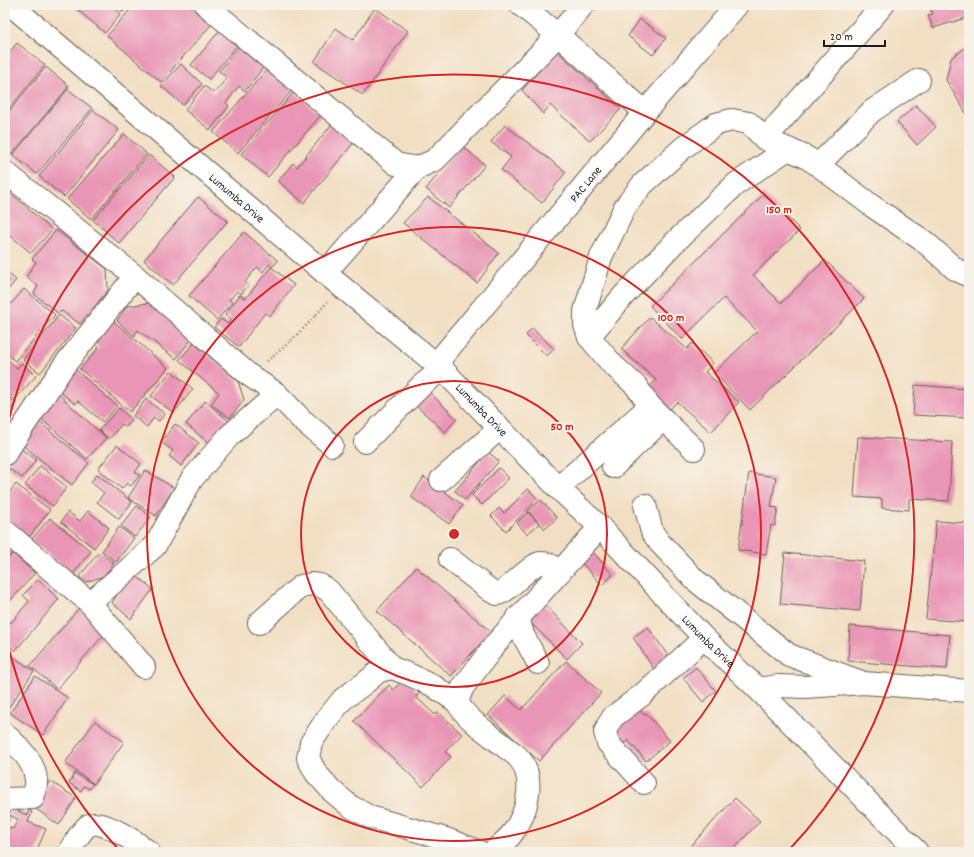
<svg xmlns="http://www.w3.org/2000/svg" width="974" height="857" font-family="Dekko,sans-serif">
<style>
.building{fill:#e995b5}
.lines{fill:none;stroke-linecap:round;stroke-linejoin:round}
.minor-casing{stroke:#676056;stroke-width:24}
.path{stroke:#676056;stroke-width:2.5;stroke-dasharray:1 3;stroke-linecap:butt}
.minor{stroke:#fff;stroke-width:22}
.ring{fill:none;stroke:#d62828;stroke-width:2}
.labels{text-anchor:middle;stroke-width:4;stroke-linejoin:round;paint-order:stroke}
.street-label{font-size:12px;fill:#1c1c1c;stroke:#f7f3e8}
.centre{fill:#d62828;stroke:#f7f3e8;stroke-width:2}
.ring-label{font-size:12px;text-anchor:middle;font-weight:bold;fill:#d62828;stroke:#f7f3e8;stroke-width:4;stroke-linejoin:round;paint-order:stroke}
</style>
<rect width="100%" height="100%" fill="#f7f3e8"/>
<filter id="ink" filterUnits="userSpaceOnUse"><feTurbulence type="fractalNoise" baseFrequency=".025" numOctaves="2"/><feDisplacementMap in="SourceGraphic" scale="8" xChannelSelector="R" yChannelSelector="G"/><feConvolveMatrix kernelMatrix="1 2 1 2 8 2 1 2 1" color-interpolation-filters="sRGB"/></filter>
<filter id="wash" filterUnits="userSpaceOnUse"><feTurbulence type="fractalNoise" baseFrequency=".012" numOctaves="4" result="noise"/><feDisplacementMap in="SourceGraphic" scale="16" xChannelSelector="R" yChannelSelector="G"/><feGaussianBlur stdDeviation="0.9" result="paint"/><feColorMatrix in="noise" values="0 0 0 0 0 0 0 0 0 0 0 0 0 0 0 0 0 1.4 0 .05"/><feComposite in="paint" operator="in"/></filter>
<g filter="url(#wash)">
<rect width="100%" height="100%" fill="#f2dfc3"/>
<g id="blocks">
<!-- building -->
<path class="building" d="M72,5H110L121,14L105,33Z
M114,5H129L123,12Z
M134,5H188L211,25L161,82L107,36Z
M947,5H969V17L933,28L928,15L933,14L931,10Z
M375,8L408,31L363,95L314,62L336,28L353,40Z
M640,19L666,38L653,55L628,36Z
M221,29L239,43L209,79L191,65Z
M17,43L45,65L5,114V58Z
M240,45L265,65L245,91L239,86L226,103L229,106L210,130L185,110L204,86L214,93L227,78L219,71Z
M969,45V118L946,80L951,58Z
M557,51L621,109L590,141L550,105L543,114L522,90Z
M181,64L202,84L183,105L161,86Z
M46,67L69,86L12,154L5,148V116Z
M268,68L293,89L238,153L213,132Z
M68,89L92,108L37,174L13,155Z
M294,92L321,115L268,177L241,154Z
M916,105L936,127L917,145L897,122Z
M93,110L119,130L64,197L39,176Z
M333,123L355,141L304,203L278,181L293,163L297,167Z
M505,125L566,172L542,203L501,170L511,157L491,142Z
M124,134L147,154L91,219L67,199Z
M461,145L485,165L449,208L426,189Z
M149,155L175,177L119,243L93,220Z
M5,188L52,230L31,253L5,231Z
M764,194L800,230L753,275L781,303L825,260L864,299L750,410L714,373L757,331L724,298L682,339L650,306Z
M198,197L228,221L173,285L144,260Z
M428,197L499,253L477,283L403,223Z
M56,230L107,269L108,290L80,324L62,311L58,313L34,294L38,286L26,277L36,262L32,259Z
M244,232L278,261L272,267L269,264L263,272L257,267L245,282L249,285L241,294L237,291L229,300L232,302L217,320L189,296Z
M271,267L294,285L270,316L265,313L239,347L214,327L221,319L228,324L231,319L225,314L240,295L245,299Z
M5,270L16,280L5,294Z
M24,289L55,315L15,361L5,352V311Z
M149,303L193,337L176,359L138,330L134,336L117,321L127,306Z
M59,315L76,328L40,373L23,360Z
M650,317L687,349L692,343L713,363L705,372L739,402L711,432L677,402L670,409L648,389L656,380L621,349Z
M111,319L168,368L130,412L80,369L99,347L92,341Z
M532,328L554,349L547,356L526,335Z
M194,343L238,381L244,400L230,418L211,404L219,393L179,360Z
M5,357L17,368L22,363L36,376L15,399L5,390Z
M76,370L117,406L103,422L78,401L75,404L58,390Z
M171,371L193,389L174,413L151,396Z
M915,385L969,389V418L913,415Z
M426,389L457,419L445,432L413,403Z
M56,392L106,438L87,459L37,415Z
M5,394L16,403L5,417Z
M146,399L165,414L159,421L154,418L147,427L133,416Z
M205,401L229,421L210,444L186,424Z
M119,408L132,420L126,427L122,424L109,439L99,430Z
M38,421L89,463L72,485L20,443Z
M175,424L199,443L181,466L169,456L173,451L161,442Z
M858,437L952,442L949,501L909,499V510L882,508V499L854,497Z
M117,445L141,464L135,472L140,475L131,486L127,483L122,489L98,469Z
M19,447L36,460L22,478L5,466Z
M488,452L499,461L465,500L455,491Z
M40,466L67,487L53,506L25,485Z
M499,468L509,478L482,505L472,495Z
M145,470L174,488L156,516L128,498Z
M749,473L776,477L771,507L778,508L775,526L771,525L766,554L738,550Z
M97,474L132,502L119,519L97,502L104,493L91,482Z
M424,477L463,505L449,524L411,497Z
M16,484L50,510L30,536L5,518V498Z
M528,489L538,499L506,531L491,516L499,508L504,513Z
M541,500L557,518L545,529L528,511Z
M137,506L151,517L135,537L121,526Z
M88,511L109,528L94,548L61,522L68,512L80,521Z
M528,512L539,524L527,534L517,523Z
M50,518L91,551L73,574L31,540Z
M936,521L969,523V622L926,619Z
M119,527L134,538L116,562L102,551Z
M5,544L13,552L5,561Z
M592,551L613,575L602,585L580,561Z
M99,552L114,563L104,576L86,582L79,577Z
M785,553L864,561L860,611L780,604Z
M13,554L35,573L5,607V562Z
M416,567L491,632L451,676L377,611Z
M131,572L153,589L131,619L112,603Z
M38,580L59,599L15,651L5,641V618L11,623L29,601L23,595Z
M542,602L582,643L567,659L526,618Z
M79,608L107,631L57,689L30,666Z
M850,626L950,635L947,669L848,661Z
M648,627L671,660L655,671L633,637Z
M5,651L34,671L7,710L5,709Z
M566,661L601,693L539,761L488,715L505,696L521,710Z
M696,667L716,691L703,702L683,678Z
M35,676L68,698L43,735L10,713Z
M404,679L419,693L416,697L435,715L438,712L462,734L445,752L451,757L423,787L354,721L389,685L393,690Z
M638,708L644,715L646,713L670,741L646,761L628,740L622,745L610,731Z
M95,721L124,742L94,784L65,763Z
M75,773L93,784L89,789L84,786L81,791L69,783Z
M50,781L76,798L59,825L33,807Z
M735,798L760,821L731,852H689L687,850Z
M15,800L21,803L18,811L27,815L29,810L32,812L28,822L46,829L36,852H5V817L6,816L10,817L6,826L13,829L18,819L9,815Z"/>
</g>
</g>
<g filter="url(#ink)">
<use href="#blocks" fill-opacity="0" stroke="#676056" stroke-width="1"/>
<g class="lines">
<!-- minor casing -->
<g class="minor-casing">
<g id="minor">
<path id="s1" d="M11,5L325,273L442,369L558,488L600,527L704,638L758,689L917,852"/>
<path d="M206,5L396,164L417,168L435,160L558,35L583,5"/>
<path d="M521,5L558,35L645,112"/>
<path d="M765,139L883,5"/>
<path d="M818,165L872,111L919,80"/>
<path d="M5,172L135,276L249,375L277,394L302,420L332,445"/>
<path d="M325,273L417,168"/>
<path d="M589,337L624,295L674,243L736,184L788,149"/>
<path id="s2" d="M436,364L645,112L737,5"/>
<path d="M365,442L422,385L442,369"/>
<path d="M694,449L650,406L636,386L612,364L589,337L585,325V311L601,257L625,207L642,185L684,147L716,124L732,120L749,123L765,139L806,157L818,165L872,206L925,242L955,269L969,276"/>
<path d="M5,454L63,367L135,276"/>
<path d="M613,467L663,419"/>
<path d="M441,480L500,428"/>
<path d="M558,488L650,406"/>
<path d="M645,505L652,532L660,543L695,580L789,655L864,683"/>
<path d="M5,531L90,603L144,667"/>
<path d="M450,559L491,591L497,594L503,592C511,586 533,564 540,563C548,562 555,568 561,571"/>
<path d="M90,603L155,546L192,479L229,436L277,394"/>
<path d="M518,617L523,635L538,663"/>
<path d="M259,623L301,586L311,584L320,585L329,591L392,668"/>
<path d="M758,689L778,686L805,687L864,683L969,691"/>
<path d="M457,702L432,685L408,674L392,668L379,671L365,683L343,699L326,720L311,743L308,758L316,773L332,791L350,806L370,817L446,839L480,852"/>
<path d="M5,734C18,746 35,762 36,780C37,785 34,793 33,798L7,799L5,801"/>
<path d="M644,783L608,743L605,732L608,725L613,717L642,695L704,638"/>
<path d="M69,852C73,845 82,829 89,825C102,818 139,844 149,852"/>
<path d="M493,852C499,846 506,841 511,835C527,815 537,778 518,757C514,753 509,750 504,746C489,734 466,719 457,702L463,687L497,642L600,527"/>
</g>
</g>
<!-- path -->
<path class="path" d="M267,361C289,344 309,324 327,302"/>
<!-- minor -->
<use href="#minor" class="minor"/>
</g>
</g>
<!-- distance rings -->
<g class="ring">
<circle cx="454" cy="534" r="153"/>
<circle cx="454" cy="534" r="307"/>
<path d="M120 851A460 460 0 0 1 6 637M6 431A460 460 0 1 1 788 851"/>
</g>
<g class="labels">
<!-- street labels -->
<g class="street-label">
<text dy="4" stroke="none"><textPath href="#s2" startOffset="234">PAC Lane</textPath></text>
<text dy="4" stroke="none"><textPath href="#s1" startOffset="297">Lumumba Drive</textPath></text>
<text dy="4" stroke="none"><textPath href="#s1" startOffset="621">Lumumba Drive</textPath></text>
<text dy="4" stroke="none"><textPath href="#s1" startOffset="945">Lumumba Drive</textPath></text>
</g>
</g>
<circle cx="454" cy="534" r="6" class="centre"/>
<g class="ring-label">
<text x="779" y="213">150 m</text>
<text x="671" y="321">100 m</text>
<text x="562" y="430">50 m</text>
</g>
<!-- margin -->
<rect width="974" height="857" fill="none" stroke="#f7f3e8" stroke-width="20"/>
<!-- scale -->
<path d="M824 40v6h61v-6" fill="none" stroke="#1c1c1c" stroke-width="2"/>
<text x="830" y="40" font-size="12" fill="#1c1c1c" stroke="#f7f3e8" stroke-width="3" paint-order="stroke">20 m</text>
</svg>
